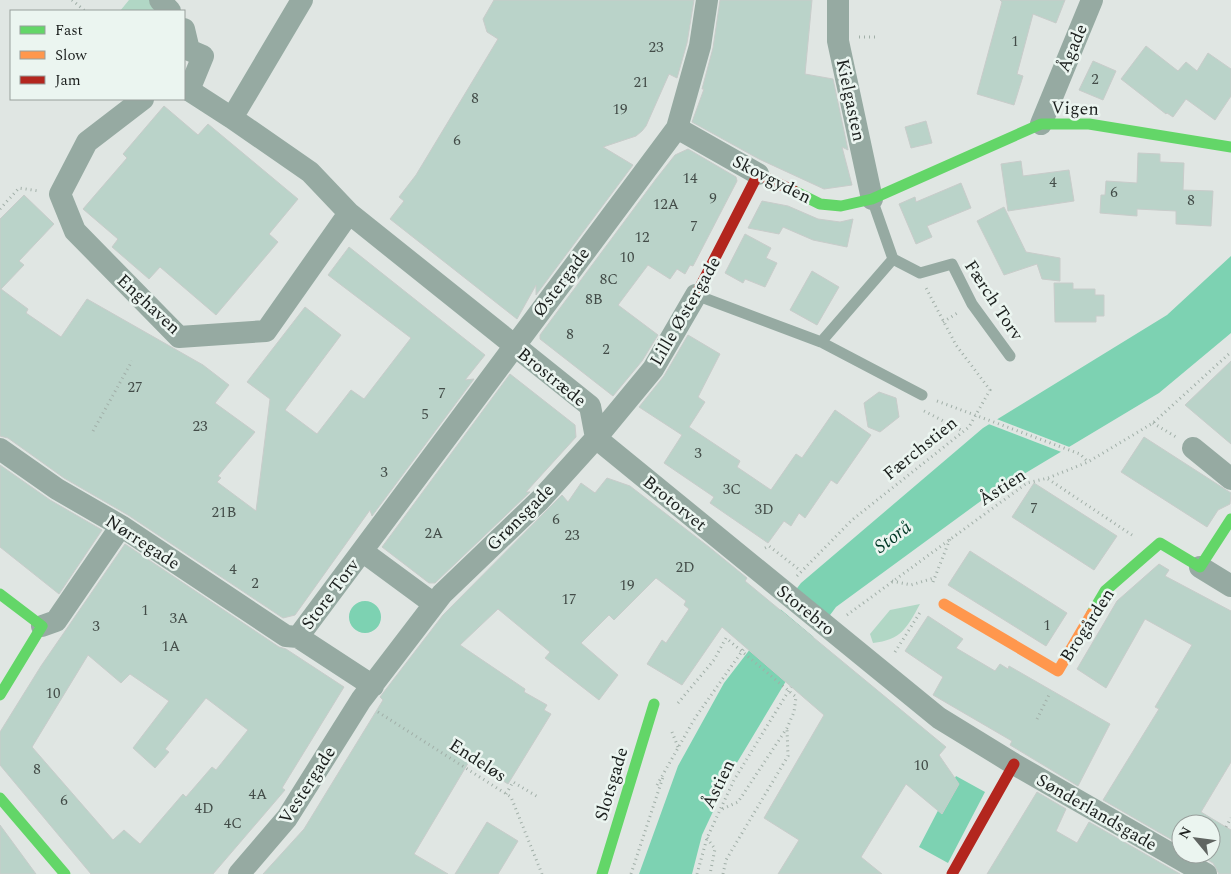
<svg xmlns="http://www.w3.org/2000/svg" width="1231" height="874" font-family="Spectral,serif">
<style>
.green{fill:#b1d7c5}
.water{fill:#7dd2b2}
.pier{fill:#e0e6e3}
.building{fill:#bad3c9;stroke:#c8ccca;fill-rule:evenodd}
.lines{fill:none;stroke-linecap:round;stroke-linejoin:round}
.path{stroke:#a1afa8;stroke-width:3;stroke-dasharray:1 4;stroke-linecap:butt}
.lane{stroke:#96aaa2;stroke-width:11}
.street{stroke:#96aaa2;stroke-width:22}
.fast{stroke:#63d668;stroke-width:11}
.slow{stroke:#ff974d;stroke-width:11}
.jam{stroke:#b3261e;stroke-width:11}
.labels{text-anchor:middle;stroke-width:5;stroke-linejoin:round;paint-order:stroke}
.number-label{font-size:15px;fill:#434c48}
.street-label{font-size:18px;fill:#1b1f1d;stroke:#ebf5f0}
.water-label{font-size:19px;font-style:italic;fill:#013826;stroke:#ebf5f0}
</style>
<rect width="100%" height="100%" fill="#e0e6e3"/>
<!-- green -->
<path class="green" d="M129,0H156L162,11H120Z
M920,604C907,628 901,640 873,643L870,634L890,610Z"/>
<!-- water -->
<path class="water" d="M1231,256V333L1159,393L989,495L836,607L807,646L732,771L702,835L692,874H639L678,766L724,683L801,583L983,428L1167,315Z
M349 617a16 16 0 1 1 32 0a16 16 0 1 1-32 0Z
M956,776L985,792L948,863L919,847Z"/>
<!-- pier -->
<path class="pier" d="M994,418L1072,448L1064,453L986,423Z
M795,587L831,617L816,639L779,608Z"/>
<!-- building -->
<path class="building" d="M494,0H694L687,43L677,78L669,74L646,126L642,131L636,136L603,147L633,165L536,295V285L517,319L390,219L404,201L399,197L416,175L498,39L487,32L483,19Z
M720,0H812L805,74L833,79L848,150L842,147L852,185L824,189L759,159L692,122L704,89H702L713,48Z
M1000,0H1065L1056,23L1033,14L1017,74L1023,76L1014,105L977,94L1002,2Z
M1146,46L1178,71L1186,62L1197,71L1208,53L1231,69V96L1215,120L1186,99L1173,117L1167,113L1166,114L1121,79Z
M1093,61L1116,71L1103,100L1079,90Z
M164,106L198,135L208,124L298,199L269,234L278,242L216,315L160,267L149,279L112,247L118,239L83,209L127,158L123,154Z
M926,121L932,143L911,148L905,127Z
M688,149L736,177L737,181L693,266L690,265L685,274L677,269L670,279L648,265L618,305L658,335L642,361L613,396L540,339V335L656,179L675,155Z
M1138,153L1160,154V162L1184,163L1183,190L1213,191L1211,226L1176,224V211L1137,209V216L1100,213L1101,195H1105L1106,181L1137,183Z
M1021,161L1023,176L1069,170L1074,201L1008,211L1001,164Z
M961,183L971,208L927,226L932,237L916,244L899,204L915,197L916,202Z
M24,195L54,224L19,261L24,265L1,289L28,309L26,313L61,337L87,299L203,365L229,385L215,403L255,432L218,476L221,478L217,482L256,511L270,399L247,382L305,307L341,335L285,410L317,434L351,390L364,399L411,338L328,275L349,247L485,355L465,380L474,379L372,516L370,510L295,615L283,618L128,515L64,478L8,438L0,436V219Z
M762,201L788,206L818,219L840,222L853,219L847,247L813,240L783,227L779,234L748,228Z
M1004,207L1026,252L1060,258V281L1042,279L1037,264L1004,275L977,221Z
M745,234L771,248L766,258L777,263L765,287L745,279L743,283L725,273Z
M812,271L839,287L817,325L790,310Z
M1054,283H1073V289H1095V295H1104V316H1096V322H1055Z
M688,335L720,354L698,397L705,402L689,427L740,461L737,467L771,490L796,454L802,458L835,410L871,435L837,484L831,480L805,518L799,513L791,526L784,521L768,543L710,503L714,497L664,463L682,435L639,407L664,376Z
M1231,361V444L1185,405Z
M510,374L575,425L576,437L526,492H530L435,583H429L382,547Z
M879,392L896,398L899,417L880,432L868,427L864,403Z
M1144,437L1231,493L1230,504L1218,510L1207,527L1121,472Z
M0,465L50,500L102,530L59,594L0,547Z
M607,478L630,486L709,547L747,578L745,581L946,747L939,755L959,784L942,814L906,784L861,857L882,874H778L799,840L764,818L824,715L722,627L682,685L647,664L662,640L666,643L689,609L684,605L686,601L656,578L614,620L609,615L581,643L618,675L599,700L545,658L550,652L498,609L460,645L525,689L524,692L547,705L544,710L551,714L508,784L470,760L414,854L448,874H263L304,829L383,700L380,697L443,615L562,495L568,502L581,483L595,493Z
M1034,483L1117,536L1094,570L1012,517Z
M125,544L279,647L286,649L344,687L282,788L285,790L213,874H91L0,765V732L41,666ZM88,655L121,683L130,674L169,701L133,748L155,768L169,752L165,749L206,698L248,730L216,770L212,767L186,797L183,794L140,844L124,830L113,840L32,747Z
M970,551L1067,613L1046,646L948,585Z
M1159,564L1169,570L1165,576L1231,611V762L1201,812L1231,830V874H1219L1213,863L1197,854H1211V824H1181V845L1103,800L1159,709L1155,707L1192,645L1145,619L1106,688L1077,669L1117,601Z
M928,616L963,639L956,648L995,671L1000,664L1008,669L1009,666L1110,724L1078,786L1010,745L1012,741L933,695L943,677L905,651Z
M1037,792L1066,809L1056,831L1077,843L1089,822L1180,874H987Z
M487,822L518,841L498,874H455Z
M0,825L36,874H0Z"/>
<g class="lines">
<!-- path -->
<path class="path" d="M72,0L85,11
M859,37H877
M0,209L19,188L39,191
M943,322L959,312
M937,401L1080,454L1088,462
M924,411L963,431
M1153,423L1176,437
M93,431L132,361
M1048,479L1132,535
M765,548L769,546L801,571
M797,576L852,520L969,427L990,390L956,345L926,288
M892,581L911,585L934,578
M933,582L950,539
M847,615L1027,483L1048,478L1088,462L1153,423L1231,352
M895,652L921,611
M678,703L714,660L726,638L796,697L794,712L787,728L738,802L720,810
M378,712L511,797L542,874
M1037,719L1050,693
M672,732L678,747
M657,785L695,718L745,647
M506,794L513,782L538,797
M1226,827L1231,818
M707,838L715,849L710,874
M631,874L663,777
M697,874L707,838L734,780L791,687
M723,874L726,860L788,756L787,729"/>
<!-- lane -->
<path class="lane" d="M893,259L920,273L952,264L972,304L1010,356
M696,295L821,342L922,395
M821,342L893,259L872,199"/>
<!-- street -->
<path class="street" d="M160,0L170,11
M302,0L232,118L310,172L349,213L590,406L596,438
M838,0V41L872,199
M184,29L189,50L203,56L189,90
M184,87L232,118
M143,99L87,142L60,194L75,231L179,337L266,331L349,213
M1041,124L1092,0
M677,128L758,174
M596,438L939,718L1014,764L1206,874
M1193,448L1231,479
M0,449L57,489L121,526L286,636L298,637L677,128L700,46L707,0
M362,551L434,604
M1200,567L1231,586
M42,626L56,621L121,526
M298,637L373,686
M239,874L287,818L361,700L442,594L540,500L596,438L653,369L696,295"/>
<!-- fast -->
<path class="fast" d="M794,191L820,204L841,206L872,199L1041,124H1089L1231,147
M0,594L42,626L0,695
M1092,613L1105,591L1160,543L1200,567L1231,519
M0,798L65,874
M602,874L654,704"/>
<!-- slow -->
<path class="slow" d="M944,604L1058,671L1092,613"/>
<!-- jam -->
<path class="jam" d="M696,295L758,174L794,191
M952,874L1014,764"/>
</g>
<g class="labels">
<!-- number labels -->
<g class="number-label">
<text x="1015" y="46">1</text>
<text x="656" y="52">23</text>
<text x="1095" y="84">2</text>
<text x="641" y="87">21</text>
<text x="475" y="103">8</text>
<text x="620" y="114">19</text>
<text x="457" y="145">6</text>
<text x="690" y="183">14</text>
<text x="1053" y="187">4</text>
<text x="1114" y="197">6</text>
<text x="713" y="203">9</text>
<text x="1191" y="205">8</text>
<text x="666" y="209">12A</text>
<text x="694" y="231">7</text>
<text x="642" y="242">12</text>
<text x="627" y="262">10</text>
<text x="609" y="284">8C</text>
<text x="594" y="304">8B</text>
<text x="570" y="339">8</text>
<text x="606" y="354">2</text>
<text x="135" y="392">27</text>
<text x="442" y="398">7</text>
<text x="425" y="419">5</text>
<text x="200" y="431">23</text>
<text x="698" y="458">3</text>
<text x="384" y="477">3</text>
<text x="732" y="494">3C</text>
<text x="1034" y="513">7</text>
<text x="764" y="514">3D</text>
<text x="224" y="517">21B</text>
<text x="556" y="524">6</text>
<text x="434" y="538">2A</text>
<text x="572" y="540">23</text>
<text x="685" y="572">2D</text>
<text x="233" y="574">4</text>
<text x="255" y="588">2</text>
<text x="627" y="590">19</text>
<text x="569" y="604">17</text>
<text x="145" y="615">1</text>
<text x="179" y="623">3A</text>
<text x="1047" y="630">1</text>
<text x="96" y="631">3</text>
<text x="171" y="651">1A</text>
<text x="53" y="698">10</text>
<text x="921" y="770">10</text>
<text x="37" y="774">8</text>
<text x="258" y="799">4A</text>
<text x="64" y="805">6</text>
<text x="204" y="813">4D</text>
<text x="233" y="828">4C</text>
</g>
<!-- street labels -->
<g class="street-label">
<text transform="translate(1072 48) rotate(-67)" y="6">Ågade</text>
<text transform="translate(851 100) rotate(78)" y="6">Kielgasten</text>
<text transform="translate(1075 108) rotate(2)" y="6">Vigen</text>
<text transform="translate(772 179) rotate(27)" y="6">Skovgyden</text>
<text transform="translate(561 282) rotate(-53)" y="6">Østergade</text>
<text transform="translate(994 300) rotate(57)" y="6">Færch Torv</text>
<text transform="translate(149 304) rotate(43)" y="6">Enghaven</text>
<text transform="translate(685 311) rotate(-60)" y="6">Lille Østergade</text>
<text transform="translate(552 377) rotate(39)" y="6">Brostræde</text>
<text transform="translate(920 448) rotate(-39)" y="6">Færchstien</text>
<text transform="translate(1002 487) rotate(-33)" y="6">Åstien</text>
<text transform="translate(675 503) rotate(39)" y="6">Brotorvet</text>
<text transform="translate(520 517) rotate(-45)" y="6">Grønsgade</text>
<text transform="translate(143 542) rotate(33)" y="6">Nørregade</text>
<text transform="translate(330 594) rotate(-53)" y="6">Store Torv</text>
<text transform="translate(806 610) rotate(39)" y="6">Storebro</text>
<text transform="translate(1087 625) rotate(-57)" y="6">Brogården</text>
<text transform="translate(478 760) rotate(33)" y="6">Endeløs</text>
<text transform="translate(611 784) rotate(-73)" y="6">Slotsgade</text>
<text transform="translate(718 784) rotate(-64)" y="6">Åstien</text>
<text transform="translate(307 785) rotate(-57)" y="6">Vestergade</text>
<text transform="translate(1097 812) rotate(30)" y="6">Sønderlandsgade</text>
</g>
<!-- water labels -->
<g class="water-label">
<text transform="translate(892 536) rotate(-37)" y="7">Storå</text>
</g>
</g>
<!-- legend -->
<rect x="10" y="10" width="175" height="90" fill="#ebf5f0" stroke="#989f9c"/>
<rect x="20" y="26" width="25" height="8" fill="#63d668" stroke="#989f9c"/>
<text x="55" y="35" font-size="15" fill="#1b1f1d">Fast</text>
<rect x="20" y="51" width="25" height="8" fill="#ff974d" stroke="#989f9c"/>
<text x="55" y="60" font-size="15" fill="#1b1f1d">Slow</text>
<rect x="20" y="76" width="25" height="8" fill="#b3261e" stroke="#989f9c"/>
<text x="55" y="85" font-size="15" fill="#1b1f1d">Jam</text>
<!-- north arrow -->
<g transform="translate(1196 839) rotate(299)"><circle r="24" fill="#ebf5f0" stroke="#989f9c"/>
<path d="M0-4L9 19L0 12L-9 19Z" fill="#606562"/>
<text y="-8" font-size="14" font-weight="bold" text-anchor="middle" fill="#1b1f1d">N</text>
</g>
</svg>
